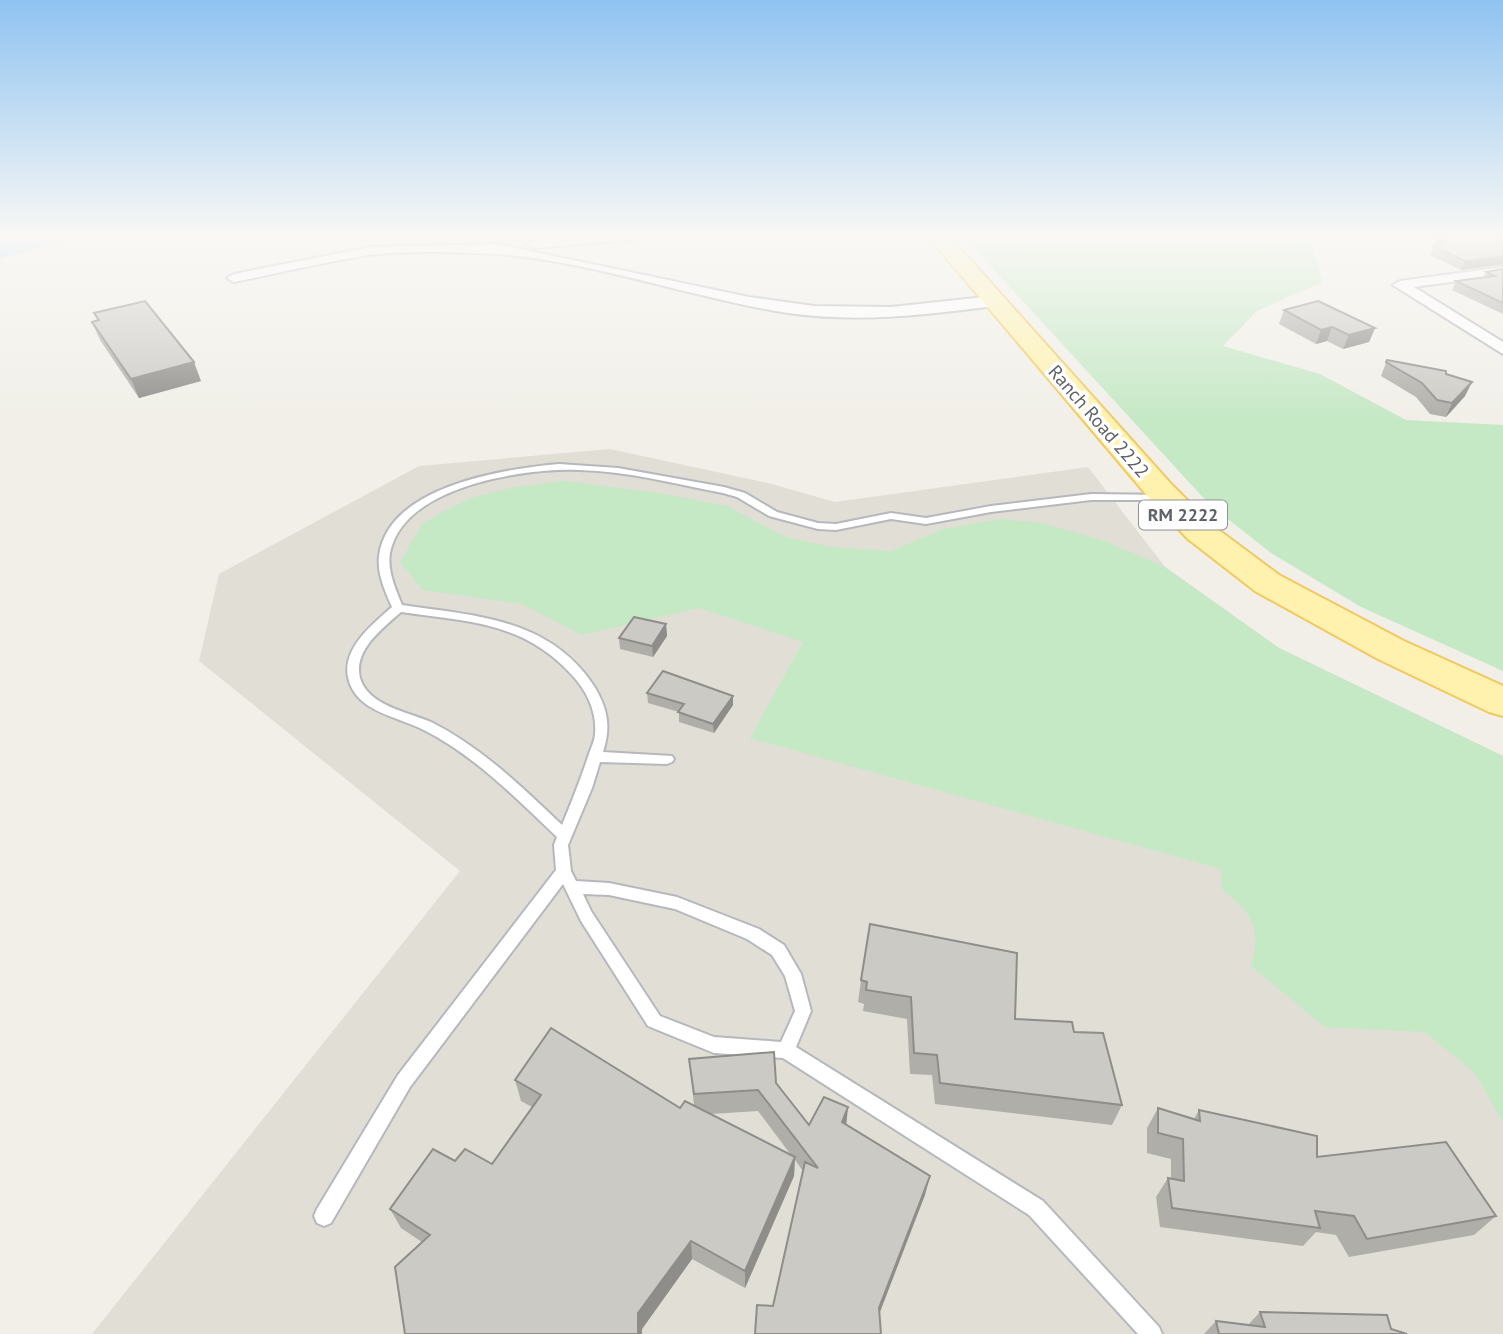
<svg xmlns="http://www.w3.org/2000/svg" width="1503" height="1334" font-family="'PT Sans',sans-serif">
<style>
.education{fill:#e1ded6}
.green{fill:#c5e8c5}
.water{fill:#aadaff}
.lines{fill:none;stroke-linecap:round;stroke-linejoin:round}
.service-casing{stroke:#b5b8bc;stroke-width:4}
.minor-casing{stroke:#b5b8bc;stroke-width:4}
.primary-casing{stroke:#f2c960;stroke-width:4}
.service{fill:#fff;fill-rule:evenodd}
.minor{fill:#fff;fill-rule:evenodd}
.primary{fill:#fff2af;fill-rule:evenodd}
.wall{fill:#afaea9;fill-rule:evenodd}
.shaded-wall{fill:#8f8d8a}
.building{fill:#cccac5;stroke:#8f8d8a;stroke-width:2}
.labels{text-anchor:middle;stroke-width:7;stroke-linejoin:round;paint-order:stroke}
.shield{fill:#fff;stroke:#8f9295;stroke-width:2}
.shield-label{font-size:18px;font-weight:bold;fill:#5f6368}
.street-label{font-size:19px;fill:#5f6368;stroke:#fff}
</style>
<rect width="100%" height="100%" fill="#f1efe8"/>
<!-- education -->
<path class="education" d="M610,449L768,483L835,502L1088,467L1165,567L1279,648L1503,756V1334H92L460,871L199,661L219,574L419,466Z"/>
<!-- green -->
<path class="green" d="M962,235H1310L1322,282L1257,311L1223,346L1320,374L1406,420L1503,425V671L1361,607L1271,553L1209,504Z
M565,481L664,494L727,506L786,537L831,547L891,551L943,529L1002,519L1042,523L1105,541L1165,567L1279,648L1503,756V1122L1475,1073L1425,1032L1325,1027L1251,966C1263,928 1251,912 1222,889L1221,869L750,738L803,642L699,608L582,635L522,604L423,590L400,562L422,524L446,510L474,497L515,487Z"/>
<!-- water -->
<path class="water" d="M0,235H101L76,238L0,259Z"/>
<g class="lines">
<!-- service casing -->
<g class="service-casing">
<path id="service" d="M559,464L618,468L724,487L745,493L777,512L818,523L836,524L891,513L926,518L991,506L1091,494L1169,495L1170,497L1165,500H1091L991,512L926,524L891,519L836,530L818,529L769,516L737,497L723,493C675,484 627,471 579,470C523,468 403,486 390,553C387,571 396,590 402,605C476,616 549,618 594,686C608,709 611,727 603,752L672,756L674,759L672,762L667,764L600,762L592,788L568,845L571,871L576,881L609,883L677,897L759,929L784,945L801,974L811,1011L796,1047L1043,1201L1159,1327L1162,1334H1138L1029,1215L783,1058L714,1053L648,1026L581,921L563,884L410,1087L331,1223L324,1226L317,1223L314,1216L317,1209L398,1075L556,870L554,845L557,837C516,798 475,756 424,730C397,716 355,712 348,677C342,648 373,624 392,607C385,591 377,574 379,556C388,486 503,469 559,464ZM401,612C468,622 523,621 572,675C587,691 597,712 595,734C595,740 591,748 589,754C581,778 572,801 562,825C522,787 481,747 431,722C408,712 368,706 360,678C353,650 383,628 401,612ZM583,894L609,895L675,909L747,939L772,955L785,976L795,1011L781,1042L714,1037L660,1016L591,911Z"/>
</g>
<!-- minor casing -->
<g class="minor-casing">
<path id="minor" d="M593,235H645L638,239L534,248L527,244L534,240Z
M497,244L749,297L814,306L891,307L994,296L1002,301L994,306C926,315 857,323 788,313C684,297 581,256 475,253C441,252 403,251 369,255C324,262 279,273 234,282L227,278L234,274L371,247Z
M1503,267V275L1414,287L1503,342V354L1393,285L1400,281Z"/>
</g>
<!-- primary casing -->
<g class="primary-casing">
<path id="primary" d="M927,235H948L1172,485L1212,525L1279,575L1404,641L1503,686V716L1489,712L1378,659L1255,591L1188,539L1150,499Z"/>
</g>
<!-- service -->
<use href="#service" class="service"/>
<!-- minor -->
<use href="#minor" class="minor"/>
<!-- primary -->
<use href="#primary" class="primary"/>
</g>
<!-- wall -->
<path class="wall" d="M1438,235H1503V265L1461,270L1430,255L1436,238L1443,237Z
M1503,269V314L1452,290L1456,281L1483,278L1486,272Z
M1284,310L1375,328L1369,342L1343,349L1327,341L1316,344L1279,324Z
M94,313L201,381L139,398L100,340L92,322L97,320Z
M1387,360L1446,374L1465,396L1446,417L1430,414L1416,397L1381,376Z
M666,624L667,636L653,657L620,649L619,638Z
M647,693L733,696V705L714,733L679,722V712L648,703Z
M861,980L1015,1019L1074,1032L1122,1105L1112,1125L935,1104L932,1075L910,1074L907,1019L863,1011L864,1004L858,1002Z
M689,1059L776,1083L809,1125L846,1124L925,1195L773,1306L803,1171L795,1160L794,1176L745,1288L692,1259L642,1329V1334H405L422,1242L401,1228L390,1209L455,1161L492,1164L532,1107L521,1101L515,1080L680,1108L694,1105ZM758,1111L791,1155L711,1114Z
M1158,1108L1194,1119L1199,1110L1317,1157L1496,1216L1474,1235L1349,1257L1336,1235L1316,1232L1303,1246L1160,1227L1156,1197L1168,1178L1171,1179V1159L1147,1153V1128Z
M1260,1312L1391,1329L1407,1334H1204L1216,1321L1248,1325Z"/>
<!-- shaded-wall -->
<path class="shaded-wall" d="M1503,256V264L1461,270L1465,261Z
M1332,327L1327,341L1316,344L1321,330Z
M1375,328L1369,342L1343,349L1349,335Z
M194,362L201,381L139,398L131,379Z
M1472,382L1465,396L1446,417L1452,403Z
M666,624L667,636L653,657L652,646Z
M733,696V705L714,733L713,724Z
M848,1107L846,1128L842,1122Z
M795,1157L794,1176L745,1288V1271Z
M930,1176L925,1195L875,1325L879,1308Z
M691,1241L692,1259L642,1329V1334H638V1313Z"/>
<!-- building -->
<path class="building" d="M1458,235H1503V256L1465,261L1433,246L1445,243L1436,238Z
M1503,269V303L1456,281L1495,276L1486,272Z
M145,301L194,362L131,379L92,322L99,320L94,313Z
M1318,301L1375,328L1349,335L1332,327L1321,330L1284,310Z
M1387,360L1446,371V374L1472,382L1452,403L1437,400L1422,383L1386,362Z
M634,617L666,624L652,646L619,638Z
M663,671L733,696L713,724L678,712L684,704L647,693Z
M870,924L1017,953L1015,1019L1072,1022L1074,1032L1103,1033L1122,1105L940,1083L937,1055L914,1053L911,997L866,990L867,982L861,980Z
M551,1028L680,1108L685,1101L795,1157L745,1271L691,1241L638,1313V1334H405L395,1267L430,1235L390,1209L433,1149L455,1161L465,1149L492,1164L541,1095L515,1080Z
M774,1052L776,1083L809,1125L824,1097L848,1107L842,1122L930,1176L879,1308L881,1334H755L757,1305L773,1306L805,1162L818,1168L758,1090L694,1094L689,1059Z
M1158,1108L1200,1121L1199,1110L1317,1136V1157L1446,1142L1496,1216L1367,1239L1354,1216L1315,1211L1320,1228L1172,1208L1168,1178L1184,1181L1183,1139L1158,1133Z
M1260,1312L1387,1315L1391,1329L1407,1334H1219L1216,1321L1265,1327Z"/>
<!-- sky -->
<linearGradient id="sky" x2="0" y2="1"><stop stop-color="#8fc3f1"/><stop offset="0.56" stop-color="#f9f8f5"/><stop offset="1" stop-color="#f9f8f5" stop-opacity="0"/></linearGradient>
<rect width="1503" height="422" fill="url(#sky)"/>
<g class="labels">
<!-- shield labels -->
<rect class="shield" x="1139" y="500.5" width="88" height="29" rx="5"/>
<g class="shield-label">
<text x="1183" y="521">RM 2222</text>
</g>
<!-- street labels -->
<g class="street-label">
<text transform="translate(1099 421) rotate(49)" y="7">Ranch Road 2222</text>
</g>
</g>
</svg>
